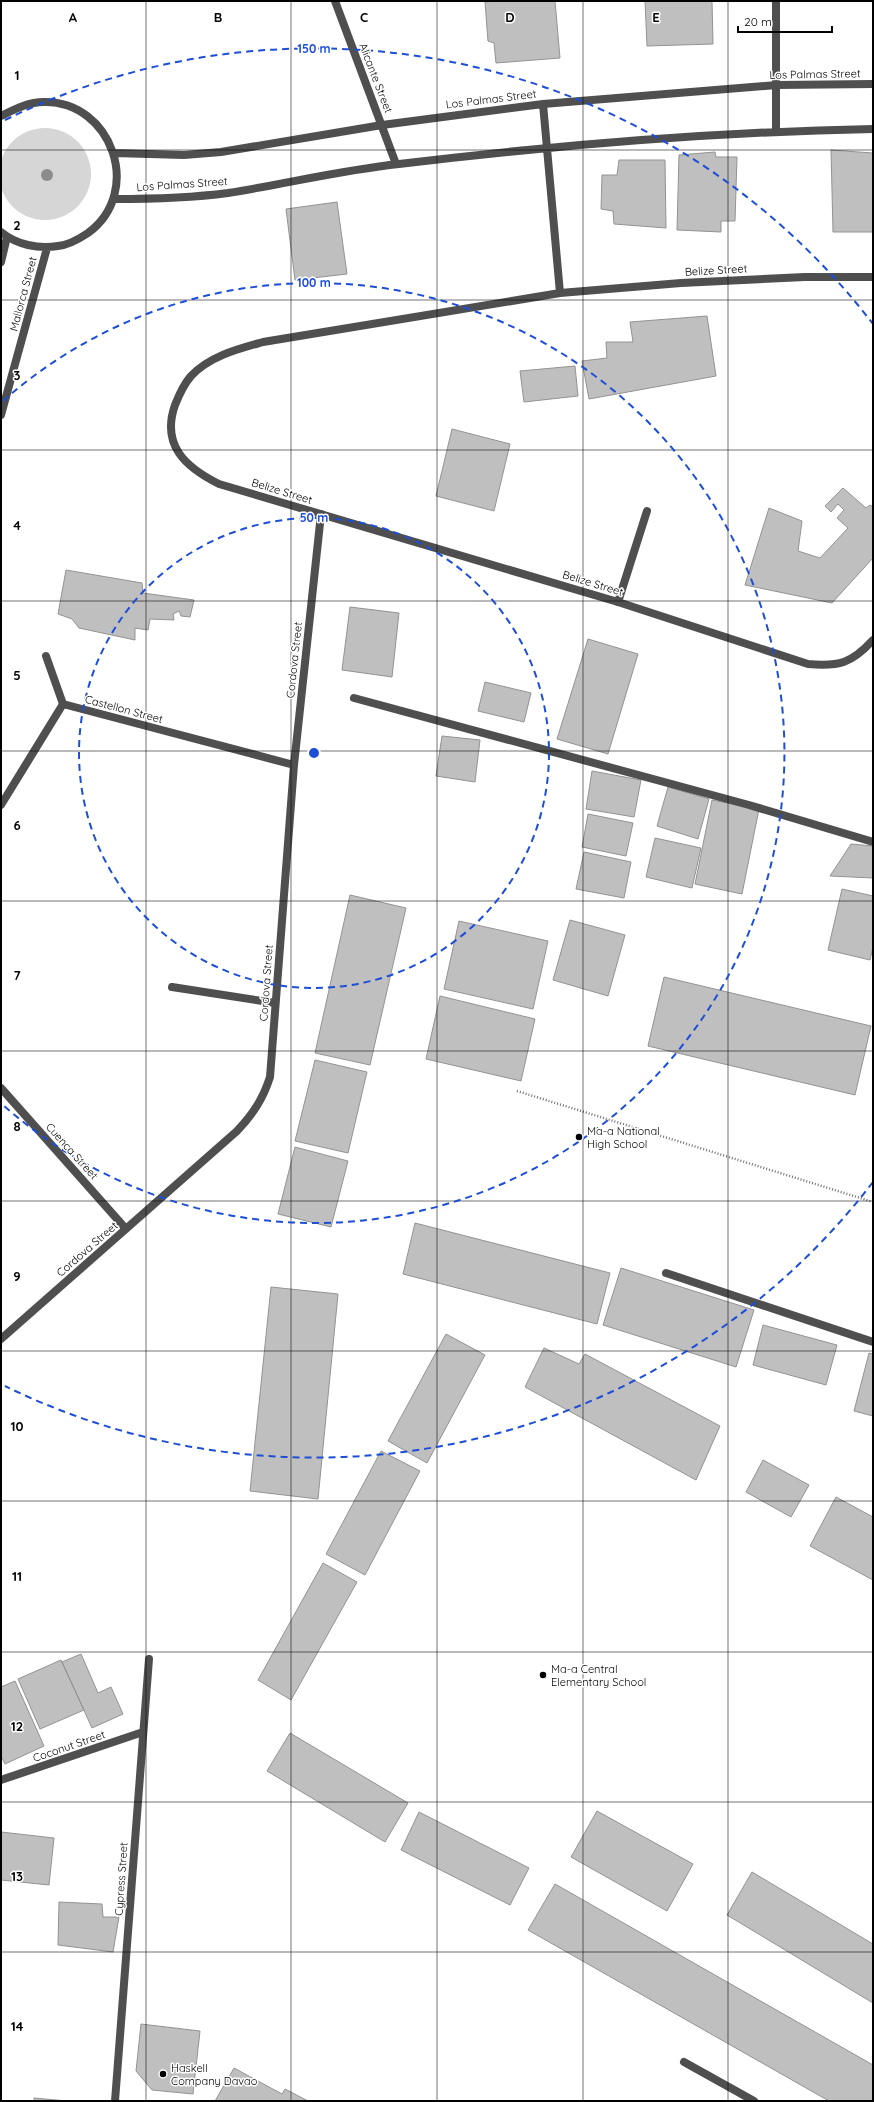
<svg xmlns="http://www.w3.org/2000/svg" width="874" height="2102" font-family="Quicksand,sans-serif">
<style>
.green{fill:#d6d6d6}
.building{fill:#bfbfbf;stroke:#939393}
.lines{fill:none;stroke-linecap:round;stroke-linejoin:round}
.path{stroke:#717171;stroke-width:2.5;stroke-dasharray:1 2;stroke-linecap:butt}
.lane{stroke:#4f4f4f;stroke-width:8}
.street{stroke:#4f4f4f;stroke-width:8}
.tree{fill:#8c8c8c}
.grid{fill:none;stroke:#000;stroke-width:1;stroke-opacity:0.55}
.ring{fill:none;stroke:#1d4ed8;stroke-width:2;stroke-dasharray:7 5}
.poi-dot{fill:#000;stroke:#fff;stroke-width:1.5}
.labels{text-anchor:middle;stroke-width:3;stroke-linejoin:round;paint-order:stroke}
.street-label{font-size:11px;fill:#000;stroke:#fff}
.poi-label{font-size:11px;fill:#000;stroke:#fff;text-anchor:start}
.grid-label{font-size:13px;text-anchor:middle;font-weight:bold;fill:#000;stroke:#fff;stroke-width:3;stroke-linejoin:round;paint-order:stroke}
.centre{fill:#1d4ed8;stroke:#fff;stroke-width:2}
.ring-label{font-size:12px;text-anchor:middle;font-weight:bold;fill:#1d4ed8;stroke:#fff;stroke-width:3;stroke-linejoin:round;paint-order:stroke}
</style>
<rect width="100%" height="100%" fill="#fff"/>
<!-- green -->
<path class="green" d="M-1 174a46 46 0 1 1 92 0a46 46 0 1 1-92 0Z"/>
<!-- building -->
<path class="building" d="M494,1H555L560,58L496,63L494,43L488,41L485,2Z
M645,1H712L713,44L647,46Z
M831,150L873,153V232H833Z
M715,152L716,157H737L735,221H721V232L677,230L679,155Z
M619,160H665L666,228L614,224L613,211L601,209L602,175H617Z
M337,202L347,274L295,280L286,209Z
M707,316L716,376L589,399L582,361L607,358L606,342H633L630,322Z
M575,366L578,396L524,402L520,371Z
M452,429L510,444L494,511L436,496Z
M843,488L866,508L870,505L873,507V558L832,603L745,585L769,508L802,521L798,551L820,558L848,528L837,518L844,510L838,504L831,512L825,506Z
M66,570L142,583L143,593L194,600L190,617L181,616L179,611L173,614L174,620L150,619L148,630L135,628V640L79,628L72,619L58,614Z
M350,607L399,613L392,677L342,670Z
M588,639L638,654L608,754L557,739Z
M485,682L531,693L524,722L478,711Z
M442,736L480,740L475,782L436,776Z
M592,771L641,780L634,817L586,809Z
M668,787L709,799L698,839L657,826Z
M712,800L759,809L742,894L695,884Z
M588,814L633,823L626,856L582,847Z
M655,838L701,848L692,888L646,877Z
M851,844L873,846V878L830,876Z
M584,852L631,862L624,898L576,889Z
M842,889L873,896V947L870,960L828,950Z
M350,895L406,908L370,1065L315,1053Z
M570,920L625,935L608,996L553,980Z
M459,921L548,941L533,1009L444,989Z
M664,977L871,1026L855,1095L648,1046Z
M440,996L535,1019L521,1081L426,1059Z
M315,1060L367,1072L348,1153L295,1141Z
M295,1147L348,1161L331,1227L278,1214Z
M415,1223L610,1273L597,1324L403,1274Z
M621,1268L754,1310L736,1367L603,1325Z
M271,1287L338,1294L318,1499L250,1491Z
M763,1325L837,1345L826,1385L753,1365Z
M446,1334L485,1355L427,1463L388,1441Z
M544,1348L579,1364L585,1354L720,1426L696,1480L525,1387Z
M869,1353L873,1354V1416L854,1411Z
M381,1451L420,1471L365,1575L326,1554Z
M763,1460L809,1485L791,1517L746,1492Z
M836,1497L873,1517V1580L810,1546Z
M323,1563L357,1582L291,1700L258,1680Z
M81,1654L98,1693L111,1687L123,1714L92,1728L62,1662Z
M61,1660L84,1710L40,1729L18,1679Z
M15,1681L44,1746L5,1764L1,1756V1687Z
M290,1733L408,1803L385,1842L267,1771Z
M597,1811L693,1864L667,1911L571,1857Z
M419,1812L529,1868L510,1905L401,1850Z
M1,1832L54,1838L49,1885L1,1880Z
M752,1872L873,1944V2003L727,1915Z
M555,1884L873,2065V2101H829L528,1930Z
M59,1902L102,1904L103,1917H119L113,1952L58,1945Z
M141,2024L200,2031L193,2094L152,2090L136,2071Z
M234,2068L282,2094L285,2089L308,2101H215Z
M34,2098L67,2101H34Z"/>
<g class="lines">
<!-- path -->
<path class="path" d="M517,1091L873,1202"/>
<!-- lane -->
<path class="lane" d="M618,602L647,511
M46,656L63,704
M172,987L275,1003
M666,1273L873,1342
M684,2062L754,2101"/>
<!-- street -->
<path class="street" d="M335,1L396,164
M776,1V131
M543,104L560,293
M1,116C15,109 28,102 44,102C112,101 144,192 88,233C79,239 69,245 58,246C38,249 17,245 1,232
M114,153L184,155L221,152L382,125L543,104L777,85L873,84
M114,199C152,199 190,198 228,193C285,184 342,170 399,164C556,145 714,132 873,129
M1,262L7,237
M873,277H805L681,283L560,293L263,342C238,349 210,356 191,376C184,384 179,395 175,405C161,445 185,467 219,484L618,602L808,664C839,667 852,663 873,640
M1,415L47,248
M354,698L749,805L873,842
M1,805L63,704L294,765
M1,1088L126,1229
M1,1339L237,1131C253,1114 263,1099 270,1077L294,765L321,514
M1,1780L143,1732
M115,2101L149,1659"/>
</g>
<!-- trees -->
<circle class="tree" cx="47" cy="175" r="6"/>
<!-- grid -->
<path class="grid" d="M146,1V2101M291,1V2101M437,1V2101M583,1V2101M728,1V2101M1,150H873M1,300H873M1,450H873M1,601H873M1,751H873M1,901H873M1,1051H873M1,1201H873M1,1351H873M1,1501H873M1,1652H873M1,1802H873M1,1952H873"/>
<!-- distance rings -->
<g class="ring">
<circle cx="314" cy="753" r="235"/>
<path d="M3 401A470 470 0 1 1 3 1105"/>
<path d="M873 1182A704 704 0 0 1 5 1386M5 120A704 704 0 0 1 873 324"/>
</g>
<!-- markers -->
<g class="poi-dot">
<circle cx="579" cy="1137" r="4"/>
<circle cx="543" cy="1675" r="4"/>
<circle cx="163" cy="2074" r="4"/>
</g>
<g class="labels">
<!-- street labels -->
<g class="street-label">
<text transform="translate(815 74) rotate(-1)" y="4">Los Palmas Street</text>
<text transform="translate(376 78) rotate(69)" y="4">Alicante Street</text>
<text transform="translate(491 99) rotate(-7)" y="4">Los Palmas Street</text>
<text transform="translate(182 184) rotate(-4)" y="4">Los Palmas Street</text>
<text transform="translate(716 270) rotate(-3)" y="4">Belize Street</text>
<text transform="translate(23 294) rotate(-75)" y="4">Mallorca Street</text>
<text transform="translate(282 491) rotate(17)" y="4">Belize Street</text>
<text transform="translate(593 583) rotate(17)" y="4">Belize Street</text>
<text transform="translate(294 660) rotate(-84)" y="4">Cordova Street</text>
<text transform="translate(124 709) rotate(15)" y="4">Castellon Street</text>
<text transform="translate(266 983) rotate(-86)" y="4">Cordova Street</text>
<text transform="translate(72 1151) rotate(48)" y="4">Cuenca Street</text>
<text transform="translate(87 1249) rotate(-41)" y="4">Cordova Street</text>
<text transform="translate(69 1746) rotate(-19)" y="4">Coconut Street</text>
<text transform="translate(121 1879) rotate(-86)" y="4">Cypress Street</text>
</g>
<!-- poi labels -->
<g class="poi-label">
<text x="587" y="1135">Ma-a National<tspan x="587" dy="13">High School</tspan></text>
<text x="551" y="1673">Ma-a Central<tspan x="551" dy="13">Elementary School</tspan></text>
<text x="171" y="2072">Haskell<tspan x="171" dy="13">Company Davao</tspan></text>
</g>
</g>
<g class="grid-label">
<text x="73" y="22">A</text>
<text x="218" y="22">B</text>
<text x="364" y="22">C</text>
<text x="510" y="22">D</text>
<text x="656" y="22">E</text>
<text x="17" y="80">1</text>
<text x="17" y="230">2</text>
<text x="17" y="380">3</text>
<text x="17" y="530">4</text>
<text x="17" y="680">5</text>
<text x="17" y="830">6</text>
<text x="17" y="980">7</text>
<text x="17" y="1131">8</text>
<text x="17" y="1281">9</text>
<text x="17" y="1431">10</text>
<text x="17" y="1581">11</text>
<text x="17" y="1731">12</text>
<text x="17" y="1881">13</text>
<text x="17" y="2031">14</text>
</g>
<circle cx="314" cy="753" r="6" class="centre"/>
<g class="ring-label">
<text x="314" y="53">150 m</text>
<text x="314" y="287">100 m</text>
<text x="314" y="522">50 m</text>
</g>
<!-- border -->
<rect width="874" height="2102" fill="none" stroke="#000000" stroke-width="4"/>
<!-- scale -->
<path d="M738 26v6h94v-6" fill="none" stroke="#000000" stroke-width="2"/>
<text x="744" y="26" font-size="12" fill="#000000" stroke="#ffffff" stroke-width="3" paint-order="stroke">20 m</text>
</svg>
